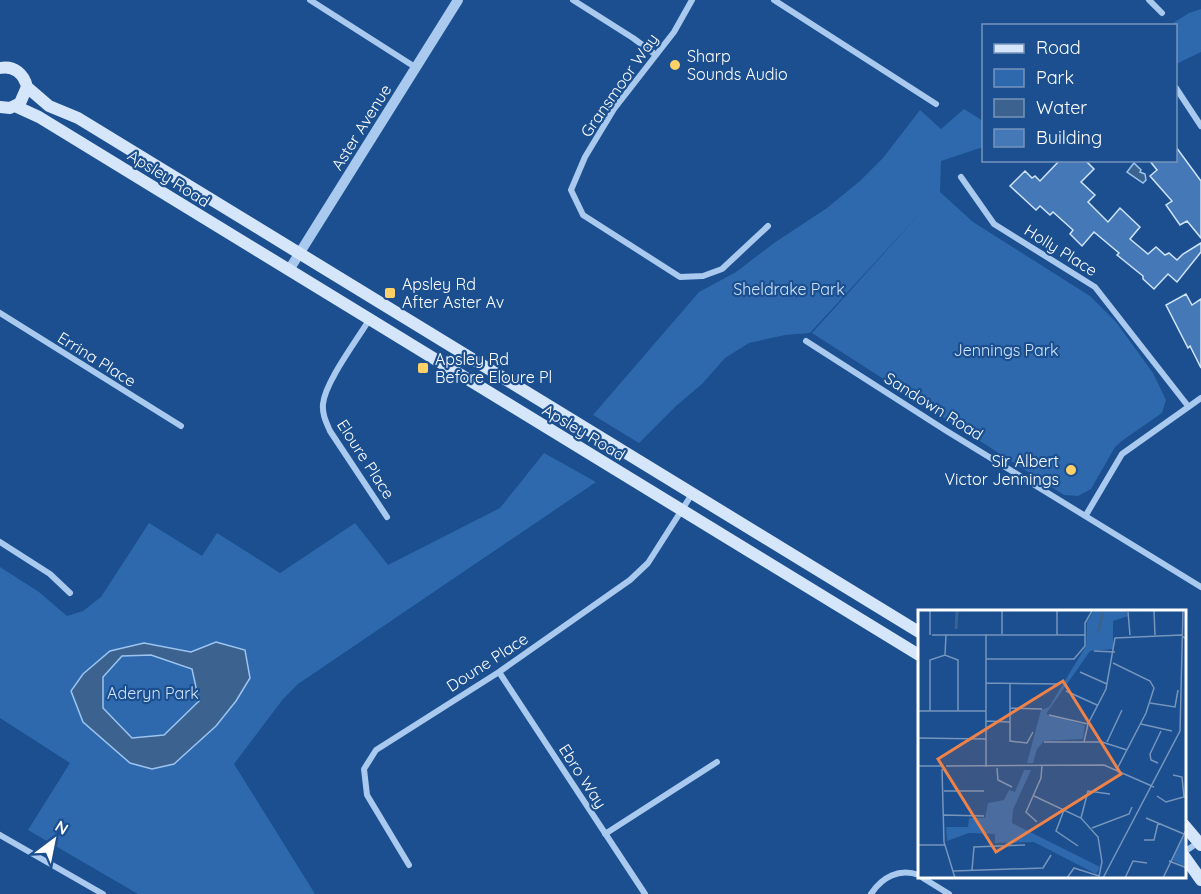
<svg xmlns="http://www.w3.org/2000/svg" width="1201" height="894" font-family="Quicksand,sans-serif">
<style>
.green{fill:#2e69ad}
.water{fill:#3c6290;stroke:#9cc4f0;stroke-width:1.5;fill-rule:evenodd}
.building{fill:#4478b7;stroke:#cfe3fa;stroke-width:1.5}
.lines{fill:none;stroke-linecap:round;stroke-linejoin:round}
.minor{stroke:#a9c9ee;stroke-width:6}
.tertiary{stroke:#a9c9ee;stroke-width:10}
.secondary{stroke:#d6e6fa;stroke-width:12}
.poi-dot{fill:#ffd166;stroke:#1b4f8f;stroke-width:2}
.labels{text-anchor:middle;stroke-width:4.5;stroke-linejoin:round;paint-order:stroke}
.poi-label{font-size:16px;fill:#fff;stroke:#1b4f8f;text-anchor:start}
.street-label{font-size:16px;fill:#fff;stroke:#1b4f8f}
.park-label{font-size:16px;fill:#cfe3fa;stroke:#1b4f8f}
.inset-river{fill:none;stroke:#3c6290;stroke-width:3}
.inset-road{fill:none;stroke:#7695bc;stroke-width:1.5}
.view{fill:#ee8249;fill-opacity:0.15;stroke:#ee8249;stroke-width:3}
.inset-edge{fill:none;stroke:#fff;stroke-width:3}
</style>
<rect width="100%" height="100%" fill="#1b4f8f"/>
<!-- green -->
<path class="green" d="M1201,9V52L1176,64V26L1170,25L1189,13Z
M964,109L983,121V147L941,161L940,192L973,222L1090,296L1116,322L1153,373L1166,400L1162,413L1123,440L1115,447L1091,489L1078,496L1064,495L812,333L925,208L810,333L785,335L749,343L725,358L702,384L676,406L639,443L593,415L699,292L736,272L774,243L827,208L860,181L883,158L920,110L941,129Z
M544,453L596,482L298,684L283,699L234,764L315,894H138L28,830L70,763L0,718V567L39,592L67,616L83,611L101,597L149,523L202,556L217,533L280,573L355,523L388,565L500,508Z"/>
<!-- water -->
<path class="water" d="M1134,163L1141,170L1140,172L1145,174L1146,180L1143,183L1127,172Z
M216,642L245,650L250,678L236,701L216,726L174,764L152,769L130,763L83,722L71,691L83,674L110,651L144,643L191,652ZM151,655L192,669L199,701L164,735L132,738L103,708V677L122,656Z"/>
<!-- building -->
<path class="building" d="M1176,147L1201,181V238L1187,221L1180,225L1166,205L1172,201L1150,176L1157,170L1149,160H1176Z
M1060,160H1085L1094,169L1081,182L1095,195L1088,202L1108,222L1120,208L1140,227L1130,239L1148,254L1156,247L1165,255L1169,253L1177,260L1183,254L1201,243V252L1177,282L1168,274L1154,289L1143,279V276L1117,255L1119,253L1094,232L1082,246L1070,234L1073,230L1053,212L1050,215L1040,206L1036,210L1010,186L1025,171L1032,178L1035,176L1040,181Z
M1186,294L1192,305L1201,299V368L1190,346L1188,348L1166,305Z"/>
<g class="lines">
<!-- minor -->
<path class="minor" d="M310,0L415,67
M573,0L633,38L656,55
M692,0L674,32L614,109L585,157L571,190L583,215L680,277L703,276L722,269L768,226
M774,0L936,104
M1149,0L1162,13
M1176,88L1201,126
M961,177L994,224L1095,287L1188,406
M0,313L181,426
M369,320C357,340 325,382 323,404C322,414 326,422 330,431L387,517
M806,341L945,430L1201,587
M1086,515L1122,454L1201,398
M0,542L50,574L70,593
M499,672L645,894
M605,834L717,762
M0,835L103,894
M1184,852L1199,842
M409,865L367,795L364,769L376,750L499,672L630,580L648,563L692,494
M923,878L949,894
M871,894C882,877 899,868 919,875"/>
<!-- tertiary -->
<path class="tertiary" d="M289,270L458,0"/>
<!-- secondary -->
<path class="secondary" d="M0,68C14,65 24,74 27,87L20,103L10,108L0,107
M27,87L49,106L78,118L919,632
M15,106L39,117L919,655
M1184,825L1201,845
M1184,856L1201,880"/>
</g>
<!-- markers -->
<g class="poi-dot">
<circle cx="675" cy="65" r="6"/>
<rect x="384" y="287" width="12" height="12" rx="3"/>
<rect x="417" y="362" width="12" height="12" rx="3"/>
<circle cx="1071" cy="470" r="6"/>
</g>
<g class="labels">
<!-- poi labels -->
<g class="poi-label">
<text x="687" y="62">Sharp<tspan x="687" dy="18">Sounds Audio</tspan></text>
<text x="402" y="290">Apsley Rd<tspan x="402" dy="18">After Aster Av</tspan></text>
<text x="435" y="365">Apsley Rd<tspan x="435" dy="18">Before Eloure Pl</tspan></text>
<text x="1059" y="467" text-anchor="end">Sir Albert<tspan x="1059" dy="18">Victor Jennings</tspan></text>
</g>
<!-- street labels -->
<g class="street-label">
<text transform="translate(619 85) rotate(-55)" y="6">Gransmoor Way</text>
<text transform="translate(361 127) rotate(-58)" y="6">Aster Avenue</text>
<text transform="translate(169 178) rotate(32)" y="6">Apsley Road</text>
<text transform="translate(1061 250) rotate(32)" y="6">Holly Place</text>
<text transform="translate(97 359) rotate(32)" y="6">Errina Place</text>
<text transform="translate(934 406) rotate(32)" y="6">Sandown Road</text>
<text transform="translate(584 432) rotate(31)" y="6">Apsley Road</text>
<text transform="translate(366 459) rotate(57)" y="6">Eloure Place</text>
<text transform="translate(487 662) rotate(-33)" y="6">Doune Place</text>
<text transform="translate(583 776) rotate(57)" y="6">Ebro Way</text>
</g>
<!-- park labels -->
<g class="park-label">
<text x="789" y="295">Sheldrake Park</text>
<text x="1006" y="356">Jennings Park</text>
<text x="153" y="699">Aderyn Park</text>
</g>
</g>
<!-- overview -->
<g transform="translate(918 610)">
<rect width="268" height="268" fill="#1b4f8f"/>
<path d="M176,1H208L210,6L195,11V39L172,41L128,104L167,115L165,129L126,131L119,139L115,153H109L123,100L131,97L168,36L169,12ZM106,160H113L95,200L94,213L182,257L178,264L116,232L77,233V224L51,223L29,231L28,217H50L51,208H67L70,193L86,190L91,180L97,182ZM268,220V257L254,250Z" fill="#2e69ad"/>
<path class="inset-river" d="M38,19L39,1M180,23L185,1"/>
<path class="inset-road" d="M12,1V25M84,1V24M236,1L237,25M210,2L212,25M14,25H167M139,25V1M176,41L197,42M27,45L28,25M68,49H156L167,36V13L174,1M195,53L232,71L236,78L228,103L198,161M162,62L189,74M68,73L142,74M92,74V131L109,133L115,122M148,81L179,95M232,93L257,97L260,80M92,98L124,99M0,101H68M12,101V50L27,45L40,50V101M131,105L170,114M68,111L92,112M223,114L254,121M0,128L68,129M126,132H184L209,140M166,132L170,114L188,79L197,28L263,25L269,30M189,132L204,100M240,153L233,150L232,144L243,121M0,156H24M28,156L186,155L236,177M68,157V24M79,158L80,170L94,177M24,159L26,232L37,268M255,165L264,167L266,187M26,181H66M116,186L163,208L180,227L184,252L181,266L156,258L149,268M239,186L248,192L269,186M146,200L138,221L160,236M26,205L66,206M163,208L170,181L192,184M228,208L266,224M119,212L108,202L123,168L124,155M174,218L211,204L214,197M226,230H236L240,213M0,235H27M251,251L269,258M54,260L56,237L107,235M35,261L125,258L133,245M185,268L262,121L265,1M207,268L215,251L229,253M245,268L269,218"/>
<path class="view" d="M145,71L203,164L78,242L20,149Z"/>
<rect width="268" height="268" class="inset-edge"/>
</g>
<!-- legend -->
<rect x="982" y="24" width="195" height="138" fill="#1b4f8f" stroke="#7695bc" stroke-width="1.5"/>
<rect x="994" y="44" width="30" height="9" fill="#d6e6fa" stroke="#7695bc" stroke-width="1.5"/>
<text x="1036" y="54" font-size="18" fill="#ffffff">Road</text>
<rect x="994" y="69" width="30" height="18" fill="#2e69ad" stroke="#7695bc" stroke-width="1.5"/>
<text x="1036" y="84" font-size="18" fill="#ffffff">Park</text>
<rect x="994" y="99" width="30" height="18" fill="#3c6290" stroke="#7695bc" stroke-width="1.5"/>
<text x="1036" y="114" font-size="18" fill="#ffffff">Water</text>
<rect x="994" y="129" width="30" height="18" fill="#4478b7" stroke="#7695bc" stroke-width="1.5"/>
<text x="1036" y="144" font-size="18" fill="#ffffff">Building</text>
<!-- north arrow -->
<g transform="translate(54 840) rotate(32)" stroke="#1b4f8f" stroke-width="4.5" paint-order="stroke">
<path d="M0-4.5L10 22L0 15L-10 22Z" fill="#ffffff"/>
<text y="-9" font-size="16" font-weight="bold" text-anchor="middle" fill="#ffffff">N</text>
</g>
</svg>
